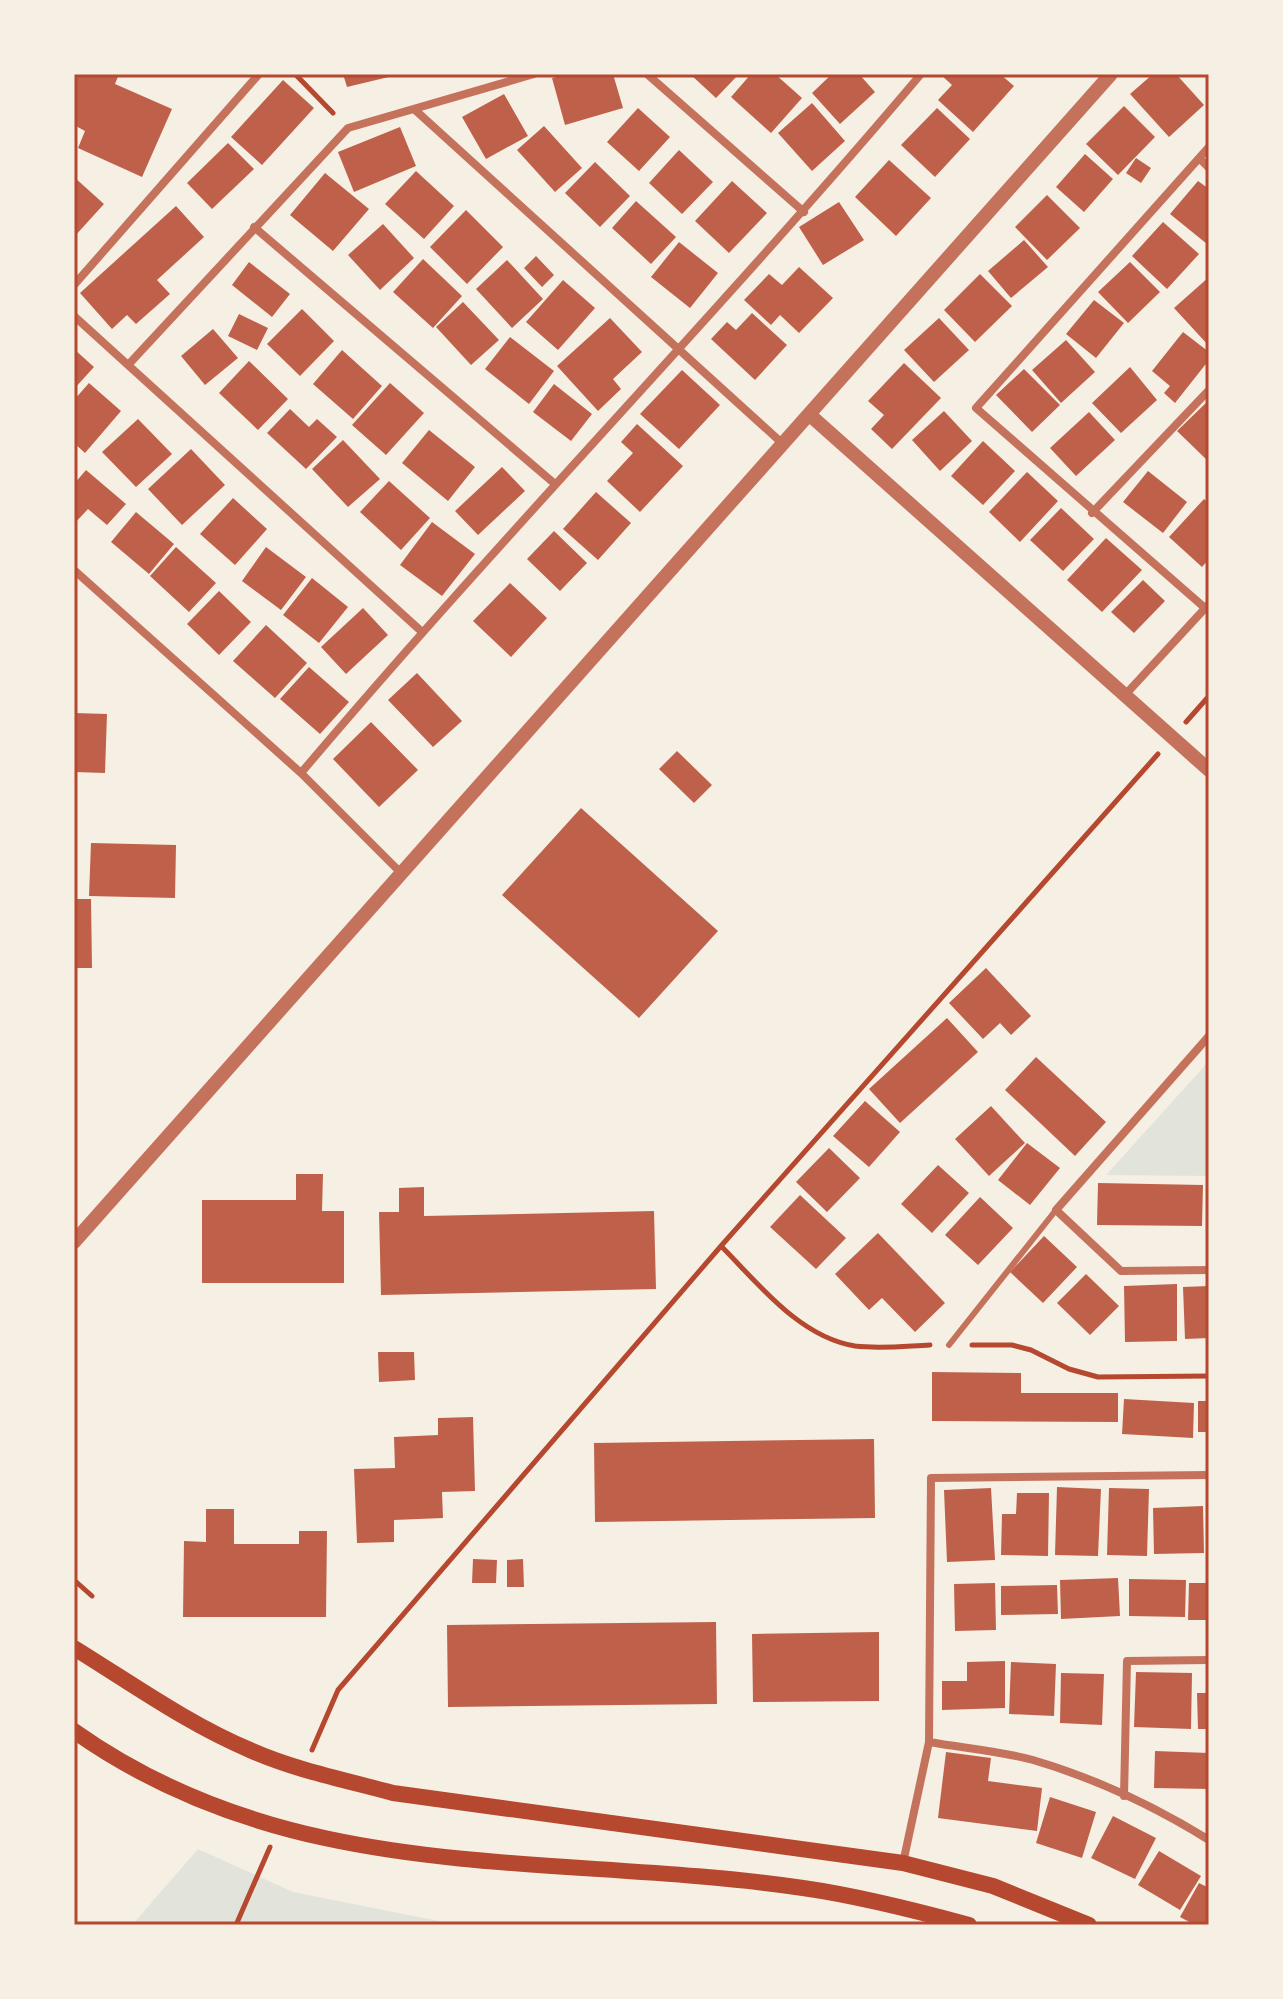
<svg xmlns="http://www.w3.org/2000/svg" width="1283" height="1999" font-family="Lato,sans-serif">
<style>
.green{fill:#e2e4dc}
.building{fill:#bf614a}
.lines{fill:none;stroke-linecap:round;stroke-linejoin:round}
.path{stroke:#b5482f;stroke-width:5}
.service{stroke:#c5725c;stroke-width:6}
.minor{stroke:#c5725c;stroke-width:8}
.tertiary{stroke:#c5725c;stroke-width:14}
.secondary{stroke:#b5482f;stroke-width:16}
.neatline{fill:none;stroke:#b5482f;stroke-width:3}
</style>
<rect width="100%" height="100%" fill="#f6efe4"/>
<!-- green -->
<path class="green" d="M1209,1061V1176L1106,1175Z
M198,1849L293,1892L459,1925H132Z"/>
<!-- building -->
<path class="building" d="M74,74H119L115,84L172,109L142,177L78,148L85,131L74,125Z
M343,74H397V75L347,87Z
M568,74H613L623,108L565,125L552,78Z
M690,74H739L716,98Z
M751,74H775L802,98L771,133L731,97Z
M832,74H859L875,92L840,124L812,93Z
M940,74H1000L1014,86L973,132L938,100L952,85Z
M1153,74H1176L1204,105L1169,137L1130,94Z
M283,80L314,108L262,165L231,137Z
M504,94L528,136L486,159L462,117Z
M812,103L845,141L812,171L778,133Z
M1124,106L1155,137L1118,175L1086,144Z
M638,108L670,137L639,171L607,142Z
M937,108L970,139L935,177L901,145Z
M544,126L582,168L555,192L517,150Z
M400,127L416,166L354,192L338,152Z
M228,143L254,169L212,209L187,183Z
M679,150L713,182L682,214L649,183Z
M1085,154L1113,179L1084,212L1056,187Z
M1136,158L1151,168L1141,183L1126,173Z
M889,160L931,198L896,236L855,197Z
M595,162L630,196L600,227L565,193Z
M416,171L454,206L424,239L385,204Z
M325,173L369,209L333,251L290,215Z
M74,177L104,204L74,237Z
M732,181L767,213L729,253L695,221Z
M1198,181L1209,189L1207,244L1170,214Z
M1047,195L1080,228L1047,260L1015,227Z
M636,201L676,237L651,264L612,228Z
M839,202L864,240L823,265L799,227Z
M176,206L204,237L157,280L170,294L136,324L127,315L112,329L80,293Z
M466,210L503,247L467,284L430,247Z
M1163,222L1199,254L1167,289L1132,256Z
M383,224L414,258L380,290L348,255Z
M1024,240L1048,267L1011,298L988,271Z
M679,242L718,273L690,308L651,277Z
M536,256L554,275L542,287L524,268Z
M423,259L462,296L433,328L393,292Z
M507,260L543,299L512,328L476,289Z
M249,262L290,294L272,317L232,285Z
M1130,262L1160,292L1128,323L1098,292Z
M799,267L833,298L799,333L780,315L771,325L744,300L769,274L782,285Z
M980,274L1012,306L975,342L944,310Z
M1209,277V346L1174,308Z
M563,280L595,308L558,350L526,322Z
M1094,300L1124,323L1096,358L1066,334Z
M463,302L499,340L471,365L436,327Z
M302,309L334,341L300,376L267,344Z
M752,313L787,345L755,380L711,339L727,322L736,330Z
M239,314L268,328L257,350L228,336Z
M610,318L642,352L613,379L621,389L598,411L557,366Z
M939,318L969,350L934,382L904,350Z
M213,329L238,358L205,385L181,356Z
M1183,332L1209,352V360L1175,403L1164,393L1170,386L1152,371Z
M510,337L554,371L529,404L485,369Z
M1066,340L1095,372L1061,403L1032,370Z
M74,349L94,367L74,389Z
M342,350L382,386L353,419L313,384Z
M249,361L288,399L258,430L219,393Z
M904,363L941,398L892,449L871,429L884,415L868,401Z
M1130,367L1157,400L1121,433L1092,403Z
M1024,369L1060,405L1032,432L996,395Z
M682,370L720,405L679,449L640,414Z
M89,383L121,411L85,453L74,443V400Z
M390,383L424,413L386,455L352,425Z
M554,384L592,414L571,441L533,412Z
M1209,400V462L1177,431Z
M290,409L309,427L317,419L337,437L306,469L267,433Z
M944,411L972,441L940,471L912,440Z
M1089,412L1115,440L1076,476L1050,448Z
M138,419L172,454L136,487L102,452Z
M637,424L683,466L640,512L607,481L633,453L621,442Z
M429,430L475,467L448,501L402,463Z
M343,440L380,479L348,507L312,469Z
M983,441L1015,471L983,505L951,476Z
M191,449L225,485L182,525L148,489Z
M502,467L525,491L478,535L455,511Z
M86,470L126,504L107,525L88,509L74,524V484Z
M1148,471L1187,502L1163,533L1123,502Z
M1027,472L1058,501L1020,542L989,512Z
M389,481L430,518L401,550L360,512Z
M596,492L631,523L598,560L563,529Z
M233,498L267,529L235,565L200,534Z
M1204,499L1209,503V559L1202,567L1169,537Z
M1061,508L1094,539L1063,571L1030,540Z
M136,512L174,544L149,574L111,542Z
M432,522L475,554L442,596L400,565Z
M554,531L587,563L560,591L527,559Z
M1106,538L1142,570L1102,612L1067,580Z
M176,547L216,583L189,612L150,576Z
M266,547L306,577L281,610L242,581Z
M312,578L348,607L319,643L283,615Z
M1143,580L1165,601L1134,633L1111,612Z
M510,583L547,618L511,657L473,621Z
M219,591L251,622L219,655L187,624Z
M363,608L388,635L346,674L321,647Z
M266,625L307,663L275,698L233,661Z
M309,667L349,702L320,734L280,699Z
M417,673L462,721L433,747L388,700Z
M74,713L107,714L105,773L74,772Z
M371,722L418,770L379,807L333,759Z
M677,751L712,785L694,803L659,769Z
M581,808L718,931L639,1018L502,895Z
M91,843L176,845L175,898L89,896Z
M74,899H91L92,968H74Z
M986,968L1031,1016L1011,1035L1000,1023L983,1039L949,1003Z
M947,1018L978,1052L900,1123L869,1089Z
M1036,1057L1106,1122L1075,1156L1005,1090Z
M865,1101L900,1132L869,1167L833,1136Z
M991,1106L1025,1143L989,1176L955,1139Z
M1027,1143L1060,1168L1030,1205L998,1180Z
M829,1148L860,1178L827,1212L796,1182Z
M938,1165L969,1193L932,1233L901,1204Z
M296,1174H323L322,1211H344V1283H202V1200H296Z
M1098,1183L1203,1185L1202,1226L1097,1225Z
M424,1187V1216L654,1211L656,1289L381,1295L379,1212H399V1188Z
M800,1195L846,1238L816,1269L770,1227Z
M980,1197L1013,1228L978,1265L945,1235Z
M878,1233L945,1303L915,1332L882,1298L869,1310L835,1274Z
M1044,1236L1077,1267L1043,1303L1010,1272Z
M1086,1274L1119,1306L1090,1335L1057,1303Z
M1177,1284V1341L1125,1342L1124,1286Z
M1209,1286V1338L1185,1339L1183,1287Z
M378,1352H414L415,1380L379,1382Z
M932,1372L1021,1373V1393H1118V1422L932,1421Z
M1124,1399L1194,1403L1193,1438L1122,1434Z
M1198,1401H1209V1432H1198Z
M473,1417L475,1491L442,1492L443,1518L394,1520V1542L357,1543L354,1469L395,1468L394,1437L438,1435V1418Z
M874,1439L875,1518L595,1522L594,1443Z
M1057,1487L1101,1489L1098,1556L1055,1555Z
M991,1488L995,1560L947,1562L944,1490Z
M1109,1488L1149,1489L1147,1556L1107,1555Z
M1017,1493H1049L1048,1556L1001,1555L1002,1514H1016Z
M1203,1506L1204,1553L1154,1554L1153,1508Z
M206,1509H234V1544H299V1531H327L326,1617H183L184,1541L206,1542Z
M473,1559L497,1560L496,1583H472Z
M523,1559L524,1587H507V1560Z
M1118,1578L1120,1616L1061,1619L1060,1580Z
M1129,1579L1186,1580L1185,1617L1129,1616Z
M995,1583L996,1630L955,1631L954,1584Z
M1189,1583H1209V1620H1188Z
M1057,1585L1058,1614L1001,1615V1586Z
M716,1622L717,1704L448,1707L447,1625Z
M879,1632V1701L753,1702L752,1634Z
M1005,1661V1708L942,1710V1681H967V1662Z
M1011,1662L1056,1664L1054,1716L1009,1714Z
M1136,1672L1192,1673L1191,1729L1134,1727Z
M1061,1673L1104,1674L1102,1725L1060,1723Z
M1197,1693H1209V1729H1198Z
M1155,1751L1209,1753V1789L1154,1788Z
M946,1752L991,1758L988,1781L1042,1788L1037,1831L938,1818Z
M1050,1797L1096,1812L1082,1858L1036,1843Z
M1113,1816L1156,1838L1135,1879L1091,1858Z
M1159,1851L1201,1876L1180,1910L1138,1885Z
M1199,1883L1209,1888V1925H1195L1180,1917Z"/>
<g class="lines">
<!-- path -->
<path class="path" d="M295,74L333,113
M1186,722L1209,696
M721,1246C758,1283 799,1337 855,1346C880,1349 906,1346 930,1345
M972,1345H1012L1031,1350L1069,1369L1098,1377L1209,1376
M74,1580L92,1596
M312,1750L338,1690L721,1246L1158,754
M236,1925L270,1847"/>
<!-- service -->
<path class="service" d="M949,1345L1056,1210"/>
<!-- minor -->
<path class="minor" d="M647,74L804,212
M414,109L783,444
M1199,158L1209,168
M254,227L555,484
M74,285L259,74
M74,316L421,631
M129,364L348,128L534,74
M1092,513L1209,390
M74,570L301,773L402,874
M1205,608L976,408L1209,147
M1125,695L1209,604
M301,773C502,535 720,312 921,74
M1209,1036L1056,1210L1121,1271L1209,1270
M929,1742C963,1748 1000,1751 1033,1760C1094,1778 1156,1807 1209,1840
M1124,1796L1127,1661L1209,1660
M903,1863L929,1742L931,1478L1209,1475"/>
<!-- tertiary -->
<path class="tertiary" d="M811,416L1209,770
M74,1242L1111,74"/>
<!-- secondary -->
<path class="secondary" d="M74,1648C131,1683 188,1724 250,1750C295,1770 345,1780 393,1793L903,1863L993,1886L1089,1925
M74,1731C297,1889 549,1851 803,1888C859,1896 914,1910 969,1925"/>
</g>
<!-- border -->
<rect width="1283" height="1999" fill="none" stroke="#f6efe4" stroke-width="152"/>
<rect x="76" y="76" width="1131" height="1847" class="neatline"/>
</svg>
